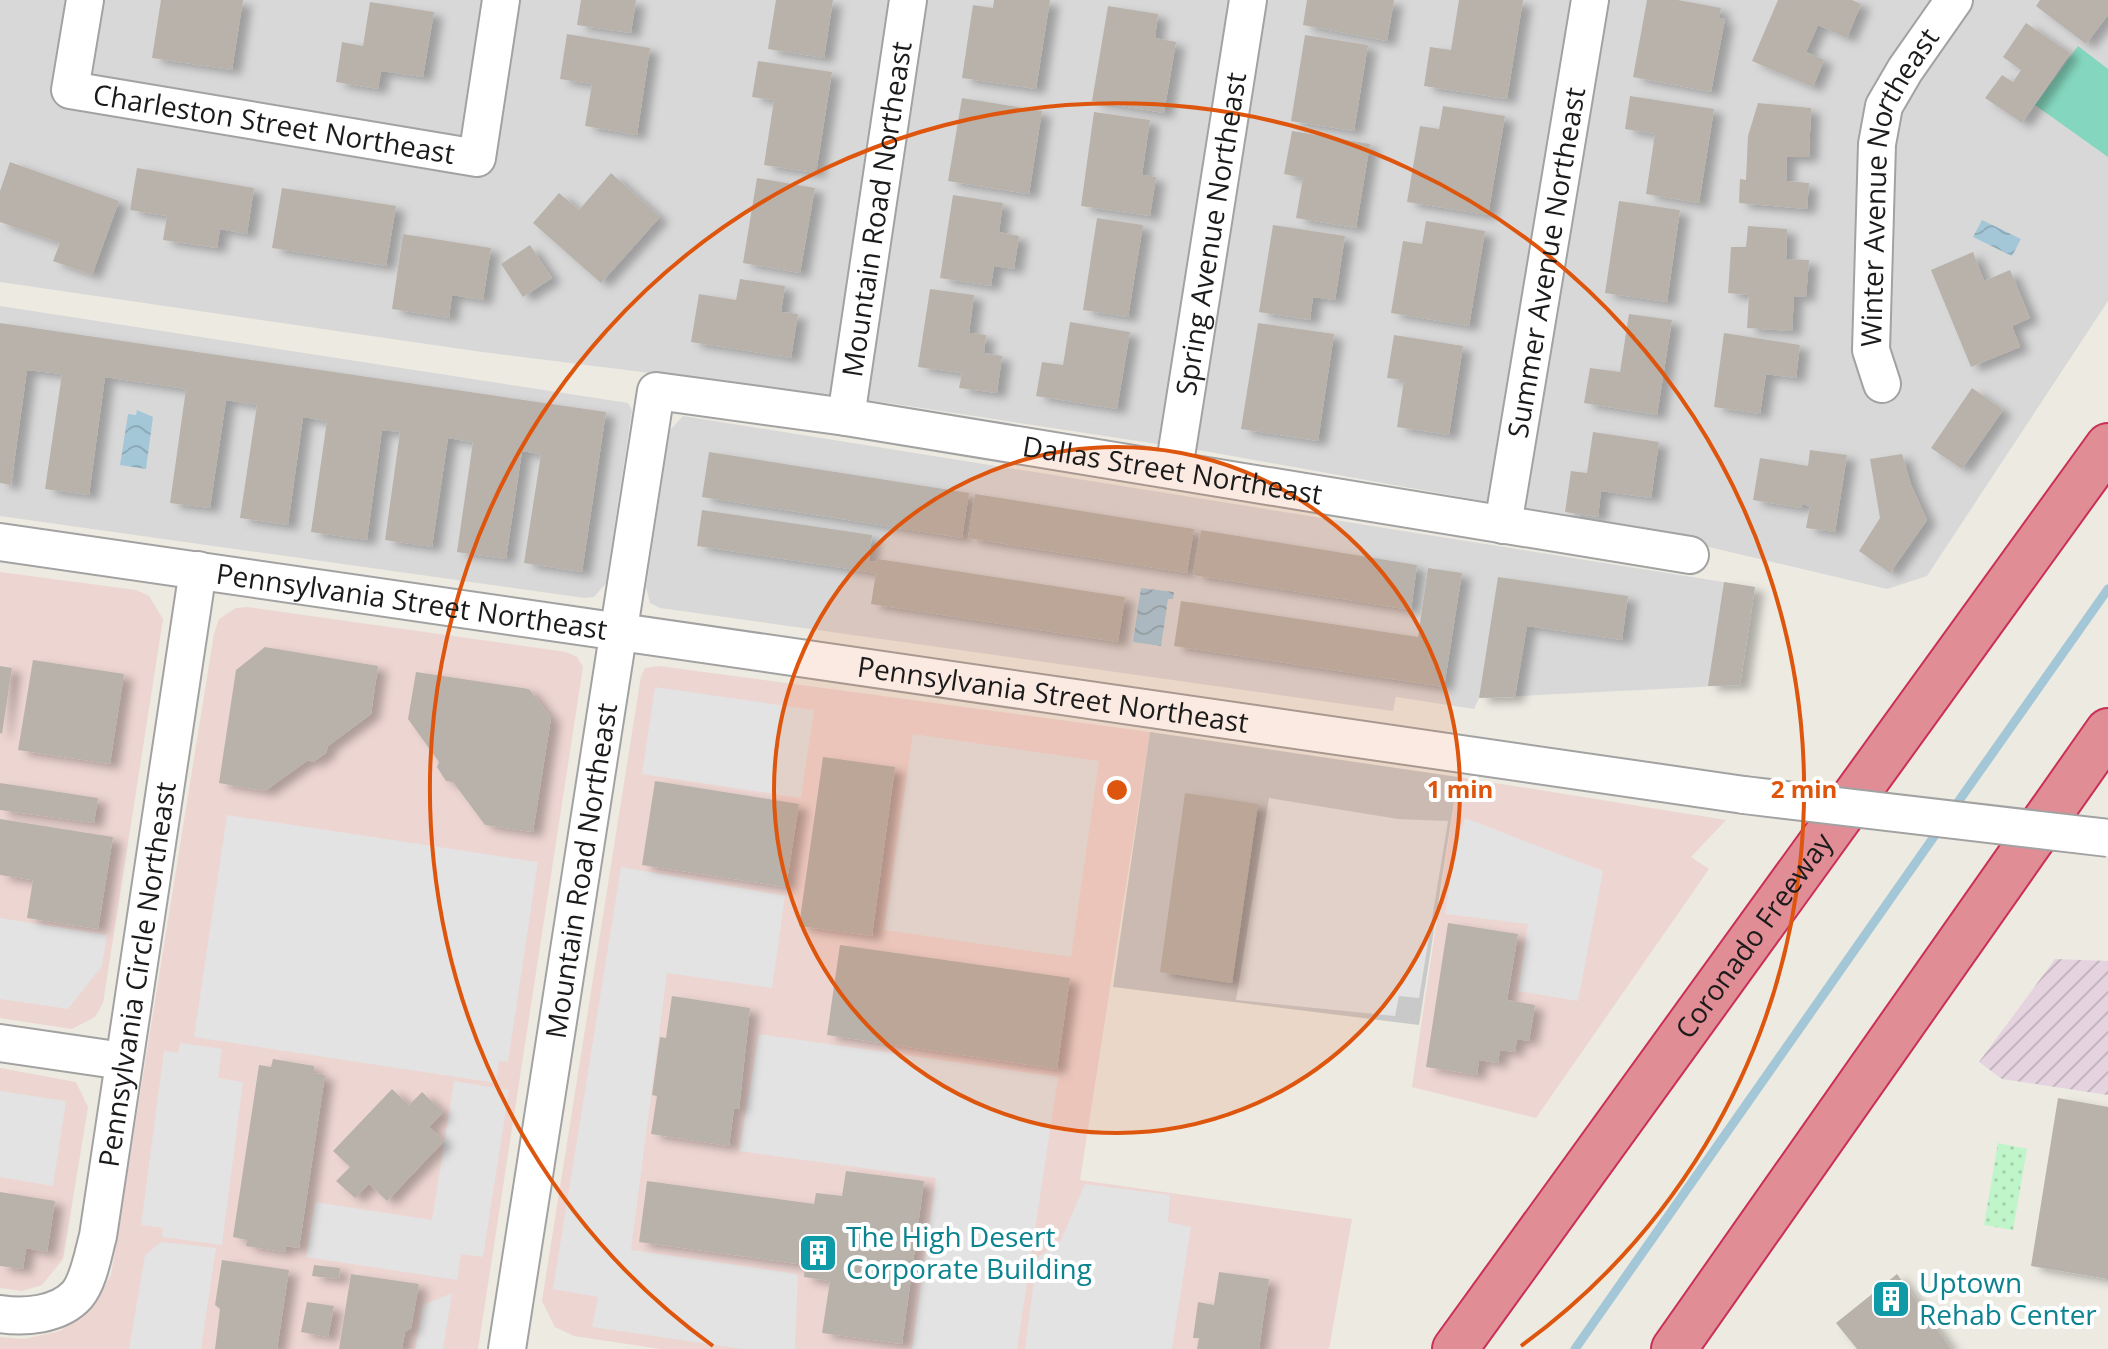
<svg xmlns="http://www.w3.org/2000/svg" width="2108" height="1349" font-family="'Open Sans',sans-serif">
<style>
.residential{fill:#d9d8d8}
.commercial{fill:#edd5d1}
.industrial{fill:url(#industrial-furrows)}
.religious{fill:#c9c9c9}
.park{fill:url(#park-dots)}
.pitch{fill:#84d7be}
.parking{fill:#e3e3e3}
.water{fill:url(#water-waves)}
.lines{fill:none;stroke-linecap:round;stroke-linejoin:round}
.stream{stroke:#a4c7d8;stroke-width:9}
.building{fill:#b8b2ab;filter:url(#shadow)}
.minor-casing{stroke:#a2a2a2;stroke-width:40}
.highway-casing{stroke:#ca2f56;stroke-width:48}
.minor{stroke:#fff;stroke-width:36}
.highway{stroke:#e08d95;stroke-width:44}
.minor-bridge-casing{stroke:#a2a2a2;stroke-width:40;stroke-linecap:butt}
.minor-bridge{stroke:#fff;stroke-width:36}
.ring{fill:none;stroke:#de560d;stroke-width:4}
.labels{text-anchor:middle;stroke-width:8;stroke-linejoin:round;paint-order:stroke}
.street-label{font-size:28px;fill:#1b1b1b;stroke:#fff}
.culture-label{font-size:28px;fill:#0d838f;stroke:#fff;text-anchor:start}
.centre{fill:#de560d;stroke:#fff;stroke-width:4}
.ring-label{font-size:24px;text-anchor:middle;font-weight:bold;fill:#de560d;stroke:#fff;stroke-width:8;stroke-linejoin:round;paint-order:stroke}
</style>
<defs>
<pattern id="industrial-furrows" width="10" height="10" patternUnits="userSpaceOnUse" patternTransform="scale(2)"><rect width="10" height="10" fill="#e5d4e0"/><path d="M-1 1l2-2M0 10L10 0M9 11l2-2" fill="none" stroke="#c4b5c0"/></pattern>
<pattern id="park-dots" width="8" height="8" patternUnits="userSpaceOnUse" patternTransform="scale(2)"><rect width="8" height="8" fill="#c0f5c9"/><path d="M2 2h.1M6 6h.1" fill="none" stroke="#a4d1ac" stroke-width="1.8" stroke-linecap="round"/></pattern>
<pattern id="water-waves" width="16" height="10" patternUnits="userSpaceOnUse" patternTransform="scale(2)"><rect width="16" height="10" fill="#a4c7d8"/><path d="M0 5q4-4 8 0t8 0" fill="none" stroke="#8daab9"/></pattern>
<filter id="shadow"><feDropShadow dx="9" dy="5" stdDeviation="4" flood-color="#0004"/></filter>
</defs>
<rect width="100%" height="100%" fill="#eceae1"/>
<!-- residential -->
<path class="residential" d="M0,0H2108V301L1927,576L1887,589L1611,524L1210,452L889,403L482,352L0,282Z
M0,306L628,403L632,410L606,583L594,597L585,598L0,516Z
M683,416L1755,587L1740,685L1479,698L1474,709L1396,697L1393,711L660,608L650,603L646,587L670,430Z"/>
<!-- commercial -->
<path class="commercial" d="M0,572L136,590L149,596L163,619L103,1003L95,1017L72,1029L0,1018Z
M247,607L566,652L577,657L583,667L478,1349H0V1337L24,1339L60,1331L93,1306L111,1275L214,634L219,619L236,608Z
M659,666L1150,732L1080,1180L1352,1219L1329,1349H661L574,1336L555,1327L542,1301L641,676L645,668Z
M1458,777L1726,820L1691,857L1709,869L1536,1118L1412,1087Z
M0,1068L76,1082L88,1107L63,1259L42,1285L22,1291L0,1288Z"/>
<!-- industrial -->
<path class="industrial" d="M2055,959L2108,961V1095L2002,1079L1979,1062Z"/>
<!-- religious -->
<path class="religious" d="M1150,732L1458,777L1419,1025L1113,987Z"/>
<!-- park -->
<path class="park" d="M1998,1143L2027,1149L2013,1230L1984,1225Z"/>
<!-- pitch -->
<path class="pitch" d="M2078,46L2108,69V157L2035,105Z"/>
<!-- parking -->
<path class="parking" d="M655,687L814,710L801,798L642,774Z
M913,734L1099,761L1071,957L884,930Z
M1269,798L1398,819L1448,821L1419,998L1399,996L1395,1016L1236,1000Z
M227,815L538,862L508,1062L499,1061L496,1083L194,1037Z
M1465,818L1603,871L1578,1001L1518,991L1528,924L1445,914L1456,845Z
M621,867L785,896L772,988L667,973L631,1250L798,1274L795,1349H743L592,1327L598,1297L553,1289Z
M0,918L107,935L102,966L68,1009L0,999Z
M759,1034L1058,1077L1017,1349H912L936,1178L739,1151Z
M180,1043L222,1049L218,1078L243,1082L222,1245L162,1237L163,1228L141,1225L164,1051L178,1053Z
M454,1081L509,1090L483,1257L461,1254L457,1280L306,1257L315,1202L432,1220Z
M0,1091L66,1101L53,1186L0,1177Z
M1085,1184L1170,1195L1168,1222L1191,1227L1172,1349H1025L1037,1258L1061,1240Z
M161,1242L216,1248L201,1349H129L145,1255Z
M452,1293L443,1349H415L423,1305Z"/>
<!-- water -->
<path class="water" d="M1982,220L2021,239L2012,256L1973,237Z
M137,410L153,417L146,469L120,465L128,414L136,415Z
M1141,588L1174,592L1173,599H1168L1161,646L1133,642Z"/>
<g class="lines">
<!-- stream -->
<path class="stream" d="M1951,812L2108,589
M1575,1349L1940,828"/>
</g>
<!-- building -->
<path class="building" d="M161,0H243L232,70L152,58Z
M581,0H636L631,33L577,25Z
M776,0H833L824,58L768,49Z
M994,0H1050L1036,89L962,78L973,5L993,8Z
M1307,0H1394L1387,41L1303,25Z
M1459,0H1523L1507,99L1424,86L1430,47L1451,50Z
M1647,0H1678L1721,8L1719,18L1725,19L1711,92L1633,77Z
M1778,0H1852L1861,4L1847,38L1818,25L1806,52L1824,60L1813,87L1752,61Z
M2040,0H2108V15L2086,44L2036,6Z
M370,2L434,12L423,77L381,71L378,89L336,82L342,42L363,46Z
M1108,6L1158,14L1155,38L1176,42L1164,113L1092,101Z
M2026,23L2070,53L2022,123L1985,98L2002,75L2013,82L2021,70L2003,57Z
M567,34L650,48L637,135L585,126L592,84L560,79Z
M1305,35L1368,45L1354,131L1291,121Z
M758,61L832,72L816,173L764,165L774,100L752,97Z
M1630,96L1714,109L1699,203L1646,194L1655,134L1625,129Z
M962,98L1042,111L1029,194L948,181Z
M1758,103L1811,108L1809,157H1787L1786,181L1809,183L1807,209L1739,203L1740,179L1746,180L1748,136Z
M1443,106L1505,116L1488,215L1407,202L1420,126L1439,129Z
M1094,112L1150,120L1142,175L1156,177L1150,216L1081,206Z
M1292,131L1370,144L1356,228L1296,218L1303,178L1284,174Z
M10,162L119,201L92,275L53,261L60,243L0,222V191Z
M137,168L254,188L247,234L220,229L217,248L163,240L167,216L130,210Z
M611,173L660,217L601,283L533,223L559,193L579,210Z
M757,178L815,188L800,273L743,263Z
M282,188L396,206L386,266L272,248Z
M953,195L1003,203L999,232L1019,236L1014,269L994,266L991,286L940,278Z
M1619,201L1680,210L1667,302L1605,293Z
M1097,218L1143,225L1128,317L1083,310Z
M1426,221L1485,231L1469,326L1391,313L1403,241L1422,244Z
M1273,225L1345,236L1335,300L1313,297L1310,320L1259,312Z
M1748,226L1787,229L1786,259L1809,260L1806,297L1794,296L1792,331L1747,328L1749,295L1728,293L1731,247H1746Z
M403,234L491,248L483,300L452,295L449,318L392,309Z
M530,245L552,278L523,297L501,264Z
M1973,252L1984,281L2010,270L2030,318L2012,326L2020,347L1971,367L1931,270Z
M740,279L785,286L781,312L798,314L791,358L691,342L699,294L736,300Z
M930,289L974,295L969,333L986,335L984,353L1002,356L997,393L959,388L962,373L918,367Z
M1629,314L1672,320L1657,415L1584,403L1590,368L1620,372Z
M1070,322L1130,332L1117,409L1036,396L1042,362L1063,365Z
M0,323L606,412L582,572L524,563L541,454L522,451L506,559L457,552L473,442L448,438L432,547L385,540L400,432L382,430L367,540L311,532L327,421L303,417L288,525L240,518L257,405L226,400L210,508L170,503L186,389L105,377L89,495L45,489L62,374L27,370L11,485L0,483Z
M1258,323L1334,334L1318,441L1241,429Z
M1724,333L1800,345L1796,378L1766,374L1760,414L1714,407Z
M1394,335L1463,346L1449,435L1397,427L1404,380L1387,378Z
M1972,388L2003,410L1962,469L1931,448Z
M1593,432L1659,442L1651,498L1601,491L1598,517L1565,512L1571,471L1587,473Z
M1810,450L1847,455L1835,532L1806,528L1810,506L1802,504L1801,508L1753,500L1760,458L1808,466Z
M709,452L969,493L962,538L702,497Z
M1902,454L1911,485L1927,520L1890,573L1859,551L1880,518L1870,459Z
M975,494L1194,529L1187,573L968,538Z
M702,510L872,535L869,561L877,562L878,559L1125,597L1118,642L871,604L876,573L697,546Z
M1201,530L1417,565L1411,610L1193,575Z
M1428,568L1462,573L1444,687L1174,646L1181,601L1418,637Z
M1498,577L1628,596L1622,640L1527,626L1515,697L1479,698Z
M1724,582L1755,587L1740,685L1708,686Z
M265,647L378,666L371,714L328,746L326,753L313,762L308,760L265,791L219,783L236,670Z
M33,660L124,674L110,764L18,750Z
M0,666L12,668L2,734L0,733Z
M416,672L529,689L551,718L533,832L485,825L453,782L446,781L437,767L439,762L408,719Z
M823,757L895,767L872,936L799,926Z
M655,781L799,804L786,887L642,865Z
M0,783L98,798L94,823L0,810Z
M1185,793L1258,804L1232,983L1160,972Z
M0,819L113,837L98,929L27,918L33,880L0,875Z
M1448,923L1518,934L1507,1000L1535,1005L1529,1041L1517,1039L1515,1052L1500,1050L1498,1063L1479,1060L1477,1075L1426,1067Z
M840,945L1070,978L1057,1069L827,1035Z
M672,996L750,1008L739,1109L734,1108L729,1146L651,1134L657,1096L652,1095L660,1037L666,1038Z
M273,1059L314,1066V1073L325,1075L299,1248L286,1246L285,1252L246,1246L247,1240L233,1237L259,1065L271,1067Z
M392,1089L409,1105L422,1092L443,1112L429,1127L444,1141L387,1201L369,1184L355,1198L336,1181L350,1167L333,1151Z
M2058,1098L2108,1107V1279L2031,1266Z
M846,1171L924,1181L902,1344L822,1333L830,1281L804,1277L805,1265L639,1242L647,1181L814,1204L816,1193L842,1196Z
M0,1192L55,1201L47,1252L26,1248L23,1269L0,1266Z
M222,1260L289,1270L277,1349H215L220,1309L215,1305Z
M314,1265L340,1268L339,1279L312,1276Z
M1219,1272L1269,1279L1259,1349H1197L1199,1338H1193L1198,1302L1214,1305Z
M351,1274L419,1284L411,1328L405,1332L402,1349H339Z
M1897,1274L1951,1349H1857L1836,1323Z
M307,1302L334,1306L328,1337L301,1332Z"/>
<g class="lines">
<!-- minor casing -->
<g class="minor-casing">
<g id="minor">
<path id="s1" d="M85,0L70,90L477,158L501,0"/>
<path id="s2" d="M1882,384L1871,350L1877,144L1884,106L1905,70L1954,0"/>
<path id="s3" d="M846,417L908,0"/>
<path id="s4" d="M1174,469L1248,0"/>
<path id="s5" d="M1503,525L1590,0"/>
<path id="s6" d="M0,542L1744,795"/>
<path d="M0,1043L123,1061"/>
<path id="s7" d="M0,1314C24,1318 59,1315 77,1295C89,1281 93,1254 98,1236L198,570"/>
<path id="s8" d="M507,1349L656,391L846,417L1690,555"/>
</g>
</g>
<!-- highway casing -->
<g class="highway-casing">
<g id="highway">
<path id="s9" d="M1455,1349L2108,446"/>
<path d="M1674,1349L2108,731"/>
</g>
</g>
<!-- minor -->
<use href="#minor" class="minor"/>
<!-- highway -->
<use href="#highway" class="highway"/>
<!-- minor-bridge casing -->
<g class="minor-bridge-casing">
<path id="minor-bridge" d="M1744,795L2108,838"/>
</g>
<!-- minor-bridge -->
<use href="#minor-bridge" class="minor-bridge"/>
</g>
<!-- distance rings -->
<circle cx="1117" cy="790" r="343" fill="#de560d" fill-opacity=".12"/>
<g class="ring">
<circle cx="1117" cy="790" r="343"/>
<path d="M713 1346A687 687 0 1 1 1521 1346"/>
</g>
<!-- icons -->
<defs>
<g id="building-square" transform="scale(2)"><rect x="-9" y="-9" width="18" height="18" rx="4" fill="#0f9aa8" stroke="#fff"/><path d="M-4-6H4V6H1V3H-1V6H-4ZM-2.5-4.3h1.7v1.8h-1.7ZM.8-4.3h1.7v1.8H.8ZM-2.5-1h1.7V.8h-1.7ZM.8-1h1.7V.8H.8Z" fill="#fff"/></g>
</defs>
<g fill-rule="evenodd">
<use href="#building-square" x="818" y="1253"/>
<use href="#building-square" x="1891" y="1299"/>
</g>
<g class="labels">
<!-- street labels -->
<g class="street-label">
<text dy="10" stroke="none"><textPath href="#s1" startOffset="298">Charleston Street Northeast</textPath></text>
<text dy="10" stroke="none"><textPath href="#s2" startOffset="204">Winter Avenue Northeast</textPath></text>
<text dy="10" stroke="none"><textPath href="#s3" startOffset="210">Mountain Road Northeast</textPath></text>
<text dy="10" stroke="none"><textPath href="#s4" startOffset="238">Spring Avenue Northeast</textPath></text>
<text dy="10" stroke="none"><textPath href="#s5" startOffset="266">Summer Avenue Northeast</textPath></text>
<text dy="10" stroke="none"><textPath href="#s8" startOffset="1492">Dallas Street Northeast</textPath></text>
<text dy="10" stroke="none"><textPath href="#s6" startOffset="416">Pennsylvania Street Northeast</textPath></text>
<text dy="10" stroke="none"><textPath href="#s6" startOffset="1064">Pennsylvania Street Northeast</textPath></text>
<text dy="10" stroke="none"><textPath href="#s8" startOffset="484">Mountain Road Northeast</textPath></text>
<text dy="10" stroke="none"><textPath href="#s9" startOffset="510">Coronado Freeway</textPath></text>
<text dy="10" stroke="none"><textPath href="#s7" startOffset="410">Pennsylvania Circle Northeast</textPath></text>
</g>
<!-- culture labels -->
<g class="culture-label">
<text x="846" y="1247">The High Desert<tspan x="846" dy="32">Corporate Building</tspan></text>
<text x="1919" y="1293">Uptown<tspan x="1919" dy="32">Rehab Center</tspan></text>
</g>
</g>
<circle cx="1117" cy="790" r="12" class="centre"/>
<g class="ring-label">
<text x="1460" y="798">1 min</text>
<text x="1804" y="798">2 min</text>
</g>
</svg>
